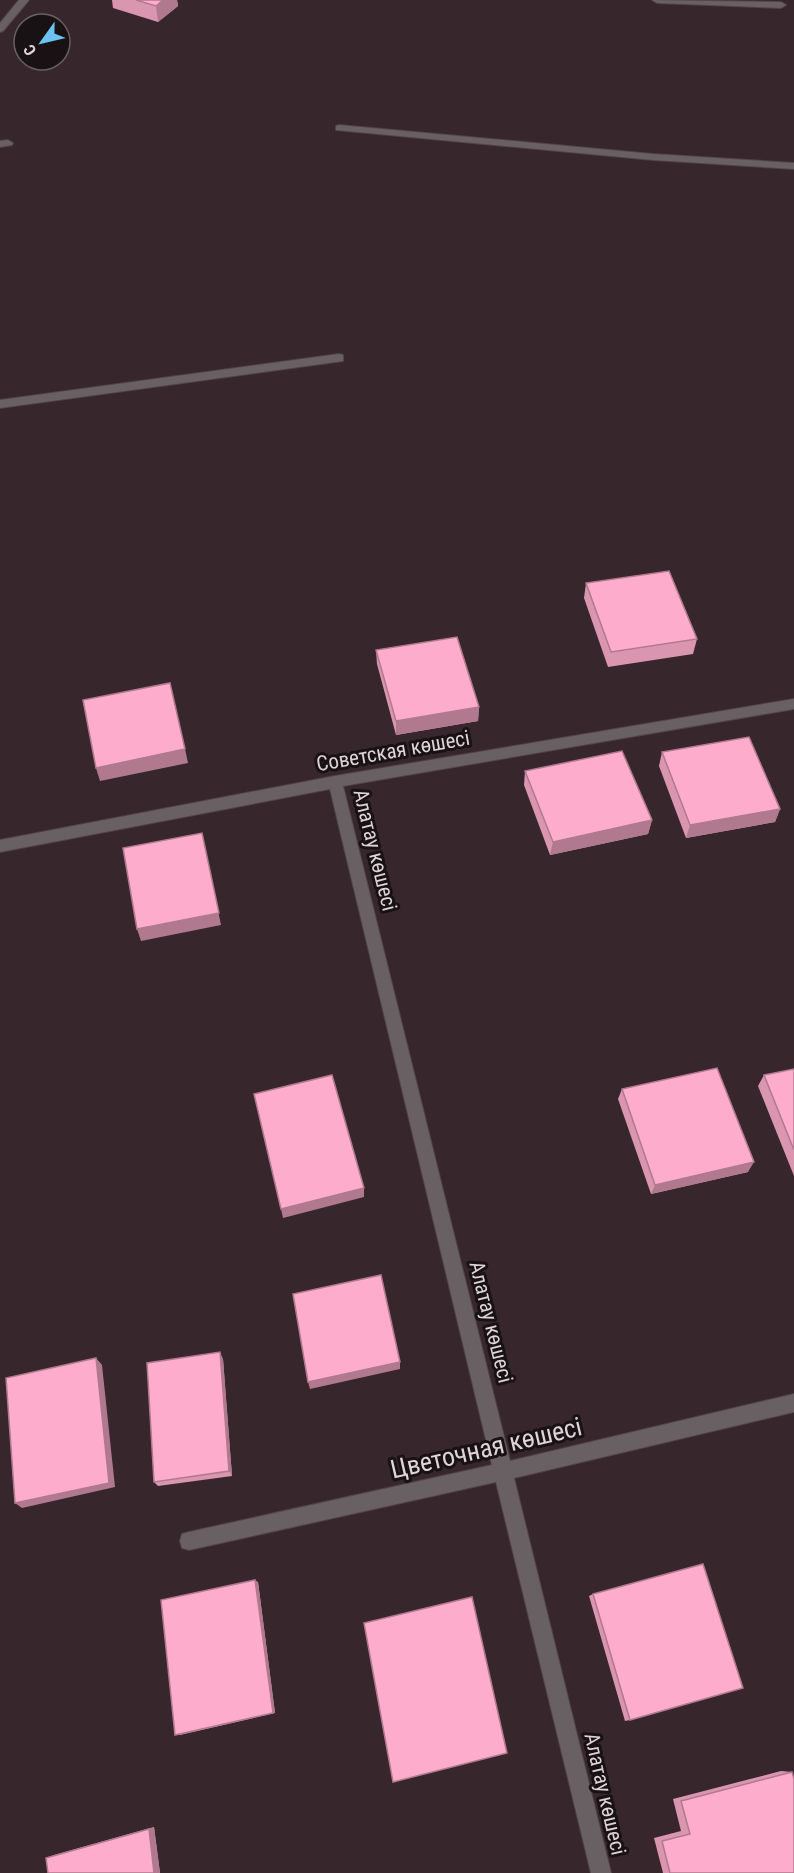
<svg xmlns="http://www.w3.org/2000/svg" width="794" height="1873" font-family="'Roboto Condensed',sans-serif">
<style>
.lines{fill:none;stroke-linecap:round;stroke-linejoin:round}
.minor-casing{stroke:#524348;stroke-width:2}
.minor{fill:#686063;fill-rule:evenodd}
.wall{fill:#da95af}
.shaded-wall{fill:#b1798e}
.building{fill:#fdadcb;stroke:#b1798e;stroke-width:1.5}
.labels{text-anchor:middle;stroke-width:6;stroke-linejoin:round;paint-order:stroke}
.street-label{font-size:21px;fill:#dfd4d8;stroke:#191215}
.near-street-label{font-size:26px;fill:#dfd4d8;stroke:#191215}
</style>
<rect width="100%" height="100%" fill="#37272d"/>
<g class="lines">
<!-- minor casing -->
<g class="minor-casing">
<path id="minor" d="M19,0H29L3,31L0,32V23Z
M652,0L781,2L786,5L781,8L657,3Z
M339,125L653,154L794,163V169L653,160L336,130V126Z
M8,140L13,143L12,145L0,147V141Z
M339,354L343,355V361L0,408V400Z
M794,699V709L343,786L510,1461L794,1394V1412L514,1478L611,1873H591L496,1482L189,1550L182,1548L180,1541L182,1534L189,1532L492,1465L330,789L0,852V840L335,776Z"/>
</g>
<!-- minor -->
<use href="#minor" class="minor"/>
</g>
<!-- wall -->
<path class="wall" d="M112,0H177L178,6L158,22L113,8Z
M586,583L697,639L693,654L608,667L584,598Z
M376,650L479,707L478,721L396,735L377,664Z
M662,752L780,809L775,822L686,838L659,766Z
M525,771L652,820L648,834L550,855L524,785Z
M794,1069V1176L758,1086L764,1075Z
M622,1089L748,1172L651,1194L618,1099Z
M223,1359L232,1476L158,1486L154,1482Z
M258,1582L275,1713L180,1735H175Z
M593,1594L630,1720L625,1721L589,1596Z
M781,1771L792,1772L794,1873H663L654,1838L681,1831L673,1799Z
M154,1827L160,1873L46,1858L54,1855Z"/>
<!-- shaded-wall -->
<path class="shaded-wall" d="M163,0H177L178,6L158,22L156,6Z
M479,707L478,721L396,735V721Z
M185,749L188,763L100,781L96,768Z
M780,809L775,822L686,838L690,825Z
M652,820L648,834L550,855L553,842Z
M202,833L221,925L141,941L137,929Z
M754,1162L748,1172L651,1194L655,1185Z
M364,1188V1197L283,1218L281,1209Z
M220,1352L223,1359L232,1476L229,1471Z
M96,1358L102,1365L115,1487L22,1508L15,1503Z
M400,1362V1369L310,1389L308,1382Z
M255,1580L258,1582L275,1713H273Z
M154,1827L160,1873H154L149,1829Z"/>
<!-- building -->
<path class="building" d="M136,0H163L156,6Z
M669,571L697,639L611,652L586,583Z
M457,637L479,707L396,721L376,650Z
M170,683L185,749L96,768L83,700Z
M749,737L780,809L690,825L662,752Z
M622,751L652,820L553,842L525,771Z
M202,833L219,913L137,929L123,848Z
M717,1068L754,1162L655,1185L622,1089Z
M794,1069V1150L764,1075Z
M332,1075L364,1188L281,1209L254,1094Z
M381,1275L400,1362L308,1382L293,1294Z
M220,1352L229,1471L154,1482L147,1363Z
M96,1358L109,1483L15,1503L6,1378Z
M703,1564L743,1688L630,1720L593,1594Z
M255,1580L273,1713L175,1735L161,1600Z
M472,1597L507,1753L393,1782L364,1623Z
M792,1772L794,1779V1873H670L662,1841L690,1834L681,1801Z
M149,1829L154,1873H48L46,1858Z"/>
<g class="labels">
<!-- street labels -->
<g class="street-label">
<text transform="translate(393 751) rotate(-10)" y="7">Советская көшесі</text>
<text transform="translate(375 850) rotate(76)" y="7">Алатау көшесі</text>
<text transform="translate(491 1322) rotate(76)" y="7">Алатау көшесі</text>
<text transform="translate(605 1794) rotate(77)" y="7">Алатау көшесі</text>
</g>
<!-- near-street labels -->
<g class="near-street-label">
<text transform="translate(486 1448) rotate(-13)" y="9">Цветочная көшесі</text>
</g>
</g>
<!-- north arrow -->
<g transform="translate(42 42) rotate(236)"><circle r="28" fill="#191215" stroke="#686063" stroke-width="1.5"/>
<path d="M0-4.5L10 22L0 15L-10 22Z" fill="#6cc3f2"/>
<text y="-9" font-size="16" font-weight="bold" text-anchor="middle" fill="#dfd4d8">С</text>
</g>
</svg>
